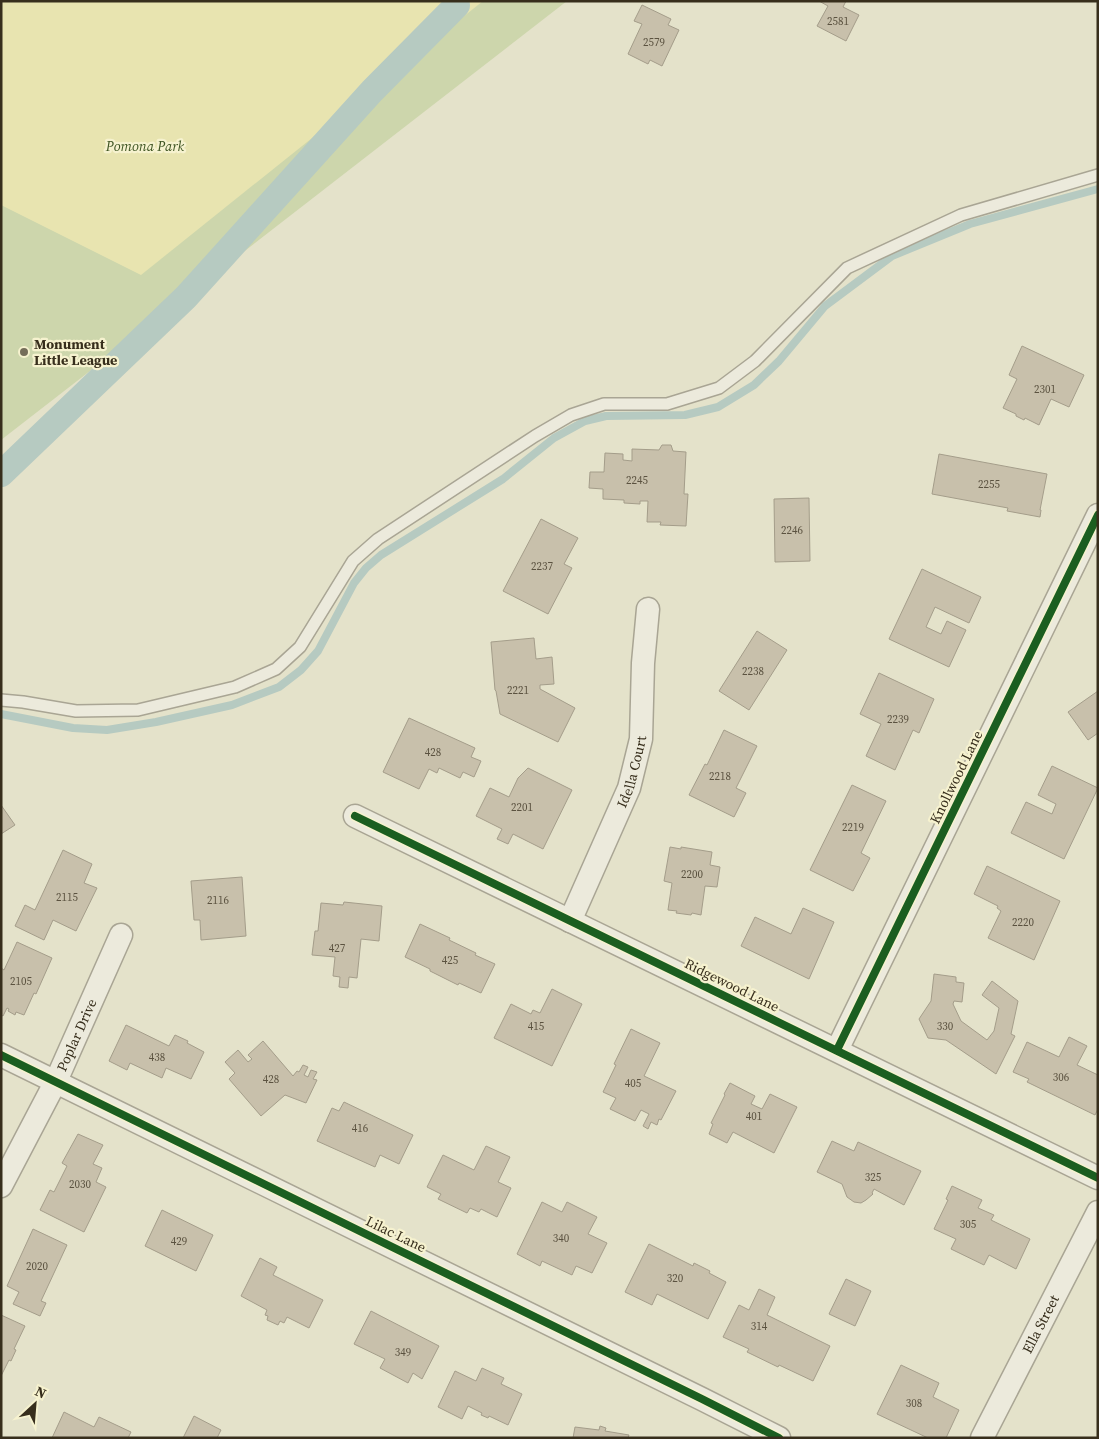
<svg xmlns="http://www.w3.org/2000/svg" width="1099" height="1439" font-family="'Source Serif 4',serif">
<style>
.green{fill:#cdd6ac}
.sand{fill:#e8e4b0}
.lines{fill:none;stroke-linecap:round;stroke-linejoin:round}
.stream{stroke:#b6cac1;stroke-width:8}
.canal{stroke:#b6cac1;stroke-width:26}
.building{fill:#c8c0ab;stroke:#a49d8a}
.service-casing{stroke:#a9a594;stroke-width:14}
.minor-casing{stroke:#a9a594;stroke-width:25}
.service{stroke:#eceadc;stroke-width:11}
.minor{stroke:#eceadc;stroke-width:22}
.cycleway-casing{stroke:#f6f2cf;stroke-width:11}
.cycleway{stroke:#1b5e20;stroke-width:8}
.poi-dot{fill:#746d59;stroke:#f6f2cf;stroke-width:2}
.labels{text-anchor:middle;stroke-width:4.5;stroke-linejoin:round;paint-order:stroke}
.number-label{font-size:11px;fill:#5b5240}
.park-label{font-size:14px;font-style:italic;fill:#3e5422;stroke:#f6f2cf}
.poi-label{font-size:14px;font-weight:bold;fill:#372e1c;stroke:#f6f2cf;text-anchor:start}
.street-label{font-size:14px;fill:#372e1c;stroke:#f6f2cf}
</style>
<rect width="100%" height="100%" fill="#e4e2ca"/>
<!-- green -->
<path class="green" d="M1,1H567L1,440Z"/>
<!-- sand -->
<path class="sand" d="M1,1H483L141,275L1,205Z"/>
<g class="lines">
<!-- stream -->
<path class="stream" d="M1,714L73,728L107,730L156,722L232,705L279,687L301,670L318,651L354,583L366,568L381,555L503,479L554,438L585,421L606,416L685,415L718,407L754,385L779,361L825,306L892,256L970,224L1098,189"/>
<!-- canal -->
<path class="canal" d="M1,474L186,297L372,91L457,5"/>
</g>
<!-- building -->
<path class="building" d="M819,1H846L843,7L859,15L846,41L817,26L828,6Z
M642,5L671,19L668,25L679,30L662,66L650,60L648,64L628,54L642,24L634,21Z
M1022,346L1084,375L1069,407L1051,399L1039,425L1025,418L1024,420L1016,416V414L1003,408L1017,379L1009,375Z
M662,445H671L673,451L686,452L684,494H688L686,526L660,525L661,522H647L648,501H640V504L624,503V500L603,499V489L589,488L590,472H604L605,453L623,454V460L632,461V449L659,450Z
M939,454L1047,474L1040,510H1041L1040,517L1007,511L1008,508L932,494Z
M809,498L810,561L775,562L774,499Z
M541,519L578,538L564,564L572,568L548,614L503,591Z
M922,569L981,597L969,623L935,607L926,627L941,634L947,621L966,630L949,667L889,639Z
M757,631L787,650L749,710L719,691Z
M534,638L536,659L552,657L554,684L540,685V689L575,708L558,742L500,714L496,691L495,690L491,642Z
M879,673L934,699L919,733L913,730L895,770L866,756L881,724L860,714Z
M1098,691V733L1088,740L1068,712Z
M409,718L475,748L471,757L481,761L474,777L463,772L460,778L439,768L437,773L429,769L419,789L383,772Z
M724,730L757,746L736,788L746,793L734,817L689,795L705,764L707,765Z
M1052,766L1098,788L1064,859L1011,833L1026,802L1052,814L1056,804L1038,795Z
M528,768L572,790L543,849L513,834L508,844L497,839L502,829L476,816L490,788L509,797L518,778Z
M852,785L886,801L861,853L870,858L853,891L810,870Z
M1,805L15,825L1,834Z
M670,847L681,849V847L712,852L710,865L720,867L717,887L705,886L701,915L692,913L691,915L676,913L677,911L668,910L672,883L664,881Z
M63,850L92,864L84,883L97,888L76,931L53,920L44,940L15,926L25,905L35,910Z
M987,866L1060,901L1034,960L988,938L1001,911L997,908L998,906L974,894Z
M242,877L246,936L201,940L200,920H194L191,881Z
M344,902L382,906L379,941L361,939L357,978L349,977L348,988L339,987L340,977L333,976L335,957L312,955L315,931H318L321,903L343,905Z
M803,908L834,922L809,979L741,946L755,917L791,934Z
M420,924L450,938L449,940L476,953L475,955L495,964L481,993L459,983L458,985L430,971V969L405,957Z
M17,942L52,958L36,994L34,993L24,1015L16,1012L15,1015L8,1011L9,1009L7,1008L3,1016L1,1015V968L4,970Z
M934,974L956,977V982L964,983L962,1002L954,1001L953,1004L961,1021L987,1040L994,1031L999,1008L982,995L992,981L1018,1001L1011,1034L1015,1036L996,1074L946,1040L928,1038L919,1019L931,1001Z
M552,989L582,1004L552,1066L494,1038L511,1004L531,1014L533,1010L540,1013Z
M126,1025L169,1046L175,1035L188,1041L187,1043L204,1052L191,1079L166,1068L162,1078L130,1063L127,1070L109,1061Z
M631,1029L660,1043L644,1076L676,1091L661,1120L659,1119L657,1125L651,1122L648,1129L643,1126L649,1114L641,1110L635,1121L610,1109L616,1098L603,1092L616,1065L614,1064Z
M1069,1037L1087,1046L1077,1065L1098,1075V1109L1095,1115L1027,1082L1029,1079L1013,1072L1027,1042L1059,1057Z
M263,1041L293,1076L297,1071L299,1072L303,1065L308,1067L304,1075L308,1077L311,1070L317,1072L313,1079L317,1080L306,1103L285,1095L261,1116L229,1079L235,1073L225,1062L238,1050L248,1062L252,1059L248,1055Z
M730,1083L755,1096L751,1104L762,1109L770,1094L797,1107L774,1153L733,1132L727,1143L709,1134L713,1124L711,1123L725,1095L724,1094Z
M344,1102L413,1135L399,1164L380,1155L375,1167L317,1141L332,1108L339,1111Z
M78,1134L103,1145L93,1164L102,1168L96,1182L106,1187L84,1232L40,1210L50,1190L54,1192L67,1166L62,1163Z
M832,1141L854,1151L858,1142L921,1171L904,1205L874,1189L872,1193L873,1194L866,1200L861,1203L854,1202L847,1197L842,1184L817,1172Z
M486,1146L510,1157L498,1182L511,1188L497,1217L481,1209L479,1212L470,1208L467,1213L438,1199L441,1194L427,1187L443,1155L474,1170Z
M952,1186L982,1200L978,1208L994,1215L991,1220L1030,1239L1016,1269L989,1255L984,1265L951,1249L956,1239L934,1229L948,1200L946,1199Z
M542,1202L562,1212L567,1202L597,1217L588,1234L607,1243L592,1273L576,1266L572,1275L542,1261L540,1266L517,1254Z
M162,1210L213,1235L196,1271L145,1246Z
M33,1229L67,1245L41,1301L46,1303L40,1316L13,1304L19,1292L7,1286Z
M649,1244L693,1266L694,1263L710,1271L709,1273L726,1282L708,1319L657,1294L652,1305L625,1292Z
M260,1258L277,1267L273,1275L323,1300L309,1328L287,1317L284,1323L280,1321L278,1325L267,1320L268,1316L265,1315L267,1310L241,1296Z
M846,1279L871,1291L855,1326L829,1314Z
M759,1289L775,1297L767,1315L830,1346L813,1381L779,1365L778,1367L747,1352L749,1349L723,1337L739,1305L749,1310Z
M371,1311L439,1346L422,1379L413,1373L408,1383L380,1368L385,1359L354,1344Z
M1,1315L25,1326L14,1349L16,1350L11,1361L9,1360L1,1376Z
M901,1365L939,1383L933,1397L959,1410L946,1438H928L877,1414Z
M482,1368L504,1378L501,1384L522,1394L508,1425L489,1416L488,1418L481,1415L482,1413L468,1406L462,1419L438,1407L455,1371L476,1381Z
M64,1412L94,1427L99,1417L131,1432L128,1438H52Z
M194,1416L221,1430L217,1438H183Z
M600,1426L606,1428L605,1431L629,1435L628,1438H573L575,1427L599,1430Z"/>
<g class="lines">
<!-- service casing -->
<g class="service-casing">
<path id="service" d="M1,700L23,702L76,711L138,710L235,687L276,669L300,647L353,561L378,539L535,436L571,415L604,404H667L719,388L755,361L847,268L961,215L1098,175"/>
</g>
<!-- minor casing -->
<g class="minor-casing">
<g id="minor">
<path d="M355,816L1098,1178"/>
<path id="s1" d="M570,921L629,788L641,739L643,663L648,609"/>
<path d="M837,1050L1098,515"/>
<path d="M1,1055L702,1399L779,1438"/>
<path id="s2" d="M1,1186L56,1081L121,935"/>
<path id="s3" d="M982,1438L1098,1212"/>
</g>
</g>
<!-- service -->
<use href="#service" class="service"/>
<!-- minor -->
<use href="#minor" class="minor"/>
<!-- cycleway casing -->
<g class="cycleway-casing">
<path id="cycleway" d="M355,816L1098,1178
M837,1050L1098,515
M1,1055L702,1399L779,1438"/>
</g>
<!-- cycleway -->
<use href="#cycleway" class="cycleway"/>
</g>
<!-- markers -->
<circle class="poi-dot" cx="24" cy="352" r="5"/>
<g class="labels">
<!-- number labels -->
<g class="number-label">
<text x="838" y="25">2581</text>
<text x="654" y="46">2579</text>
<text x="1045" y="393">2301</text>
<text x="637" y="484">2245</text>
<text x="989" y="488">2255</text>
<text x="792" y="534">2246</text>
<text x="542" y="570">2237</text>
<text x="753" y="675">2238</text>
<text x="518" y="694">2221</text>
<text x="898" y="723">2239</text>
<text x="433" y="756">428</text>
<text x="720" y="780">2218</text>
<text x="522" y="811">2201</text>
<text x="853" y="831">2219</text>
<text x="692" y="878">2200</text>
<text x="67" y="901">2115</text>
<text x="218" y="904">2116</text>
<text x="1023" y="926">2220</text>
<text x="337" y="952">427</text>
<text x="450" y="964">425</text>
<text x="21" y="985">2105</text>
<text x="536" y="1030">415</text>
<text x="945" y="1030">330</text>
<text x="157" y="1061">438</text>
<text x="1061" y="1081">306</text>
<text x="271" y="1083">428</text>
<text x="633" y="1087">405</text>
<text x="754" y="1120">401</text>
<text x="360" y="1132">416</text>
<text x="873" y="1181">325</text>
<text x="80" y="1188">2030</text>
<text x="968" y="1228">305</text>
<text x="561" y="1242">340</text>
<text x="179" y="1245">429</text>
<text x="37" y="1270">2020</text>
<text x="675" y="1282">320</text>
<text x="759" y="1330">314</text>
<text x="403" y="1356">349</text>
<text x="914" y="1407">308</text>
</g>
<!-- park labels -->
<g class="park-label">
<text x="145" y="151">Pomona Park</text>
</g>
<!-- poi labels -->
<g class="poi-label">
<text x="34" y="349">Monument<tspan x="34" dy="16">Little League</tspan></text>
</g>
<!-- street labels -->
<g class="street-label">
<text dy="5" stroke="none"><textPath href="#s1" startOffset="162">Idella Court</textPath></text>
<text transform="translate(956 777) rotate(-64)" y="5">Knollwood Lane</text>
<text transform="translate(732 985) rotate(26)" y="5">Ridgewood Lane</text>
<text dy="5" stroke="none"><textPath href="#s2" startOffset="169">Poplar Drive</textPath></text>
<text transform="translate(396 1234) rotate(26)" y="5">Lilac Lane</text>
<text dy="5" stroke="none"><textPath href="#s3" startOffset="128">Ella Street</textPath></text>
</g>
</g>
<!-- border -->
<rect width="1099" height="1439" fill="none" stroke="#372e1c" stroke-width="5"/>
<!-- north arrow -->
<g transform="translate(35 1404) rotate(26)" stroke="#f6f2cf" stroke-width="4" paint-order="stroke">
<path d="M0-4L9 19L0 12L-9 19Z" fill="#372e1c"/>
<text y="-8" font-size="14" font-weight="bold" text-anchor="middle" fill="#372e1c">N</text>
</g>
</svg>
